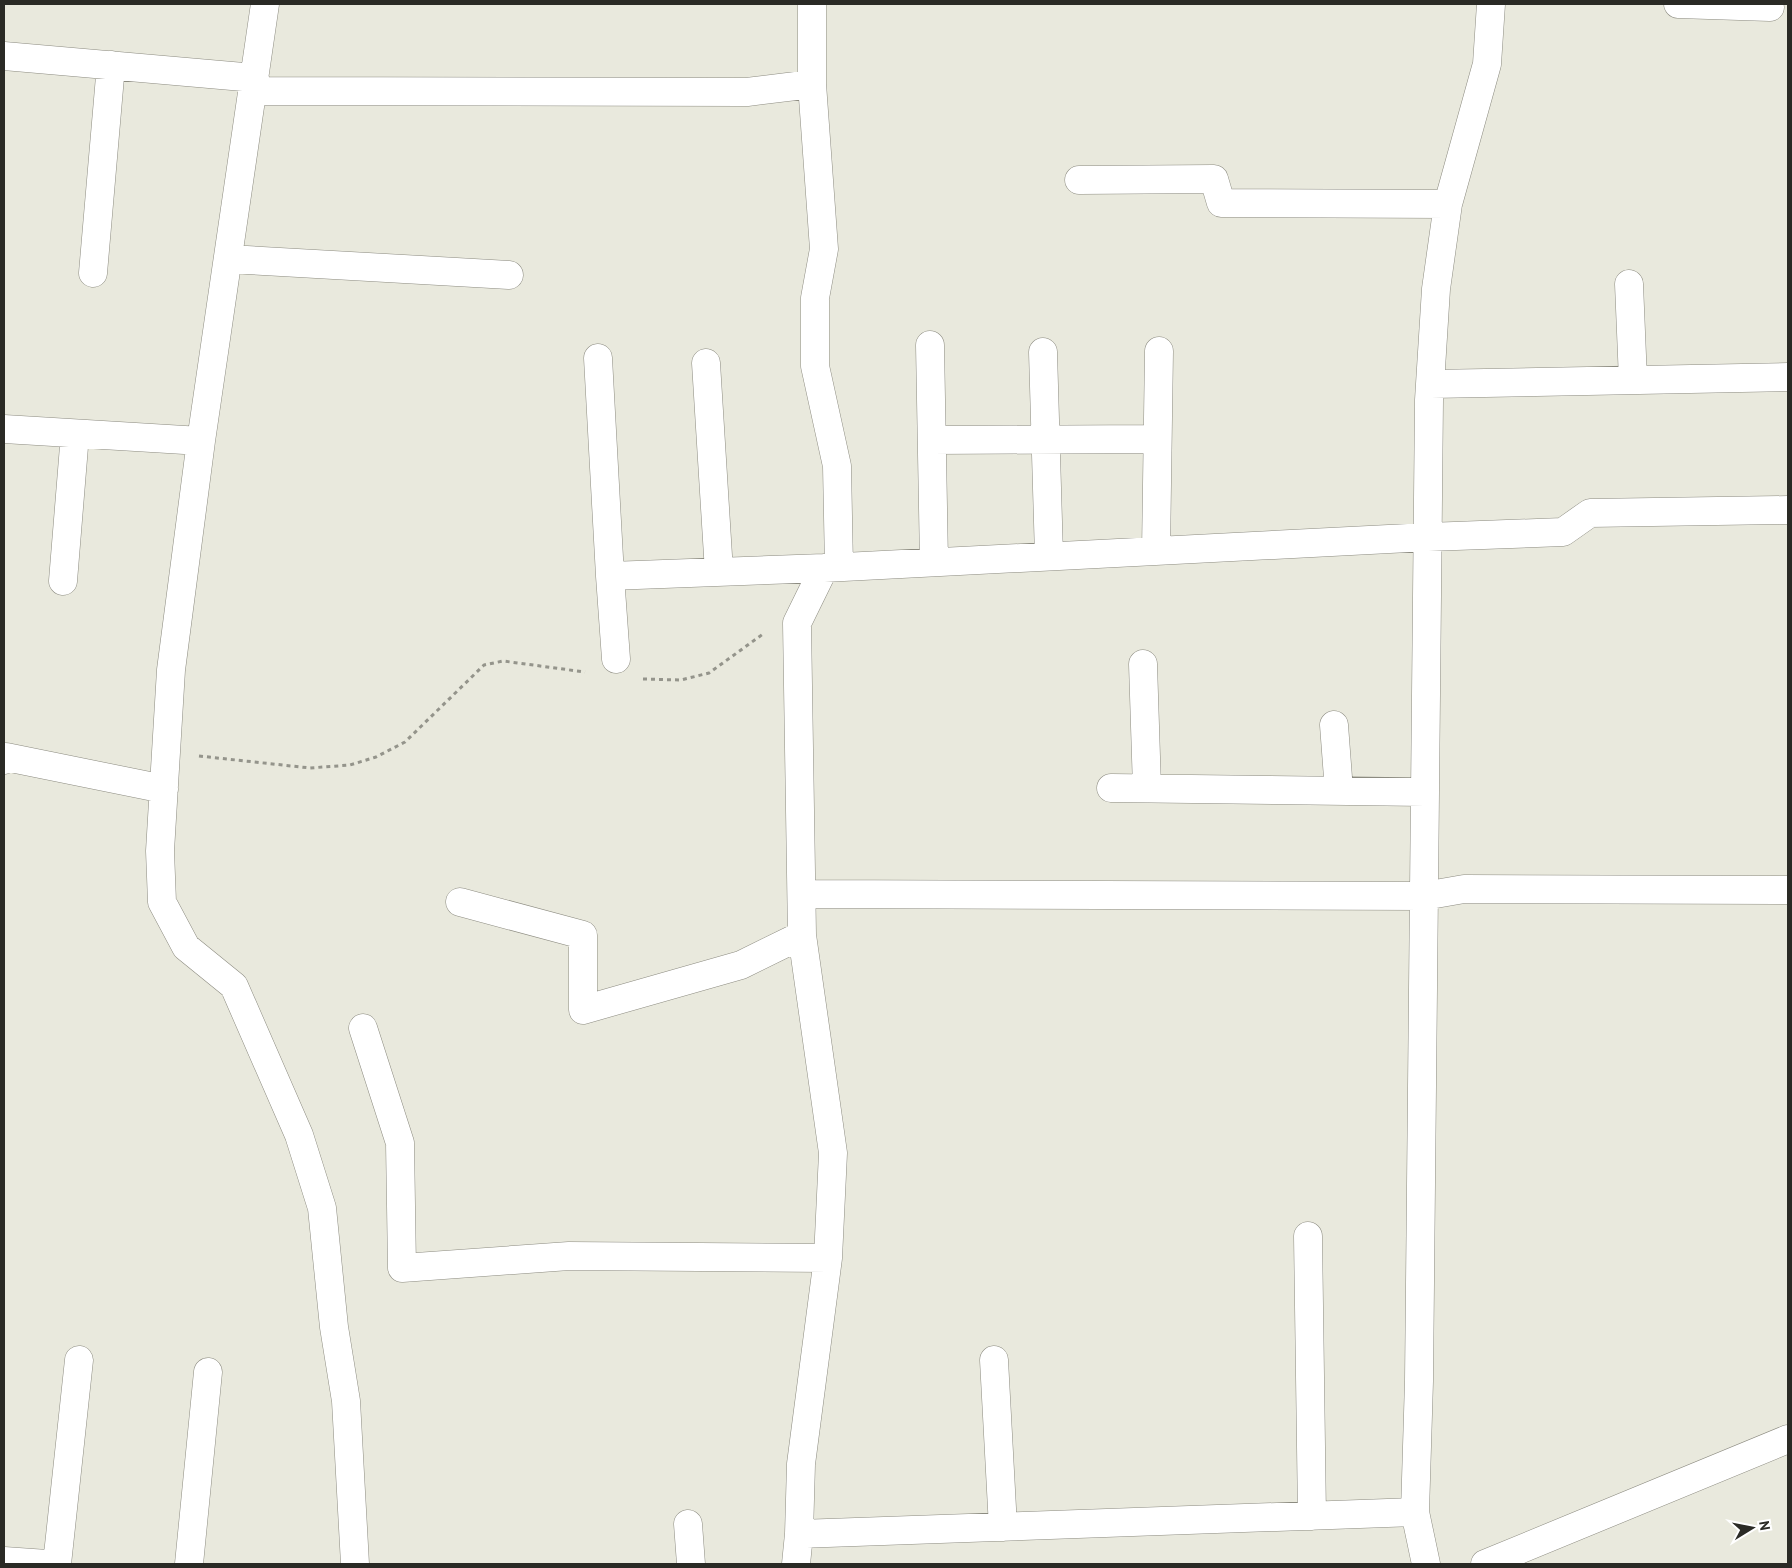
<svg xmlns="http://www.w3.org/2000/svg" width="1792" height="1568" font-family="'PT Sans',sans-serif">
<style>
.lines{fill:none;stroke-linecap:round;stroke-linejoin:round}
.minor-casing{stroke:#8c8b80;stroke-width:29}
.path{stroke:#94948b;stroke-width:3;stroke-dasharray:4 4;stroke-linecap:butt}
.minor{stroke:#fff;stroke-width:28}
</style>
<rect width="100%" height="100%" fill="#e9e9dd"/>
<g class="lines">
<!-- minor casing -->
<g class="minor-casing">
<path id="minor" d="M265,4L201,441L171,670L160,851L162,902L186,947L234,986L299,1135L322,1208L334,1327L346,1401L355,1564
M812,4V84L824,249L815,298V366L837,466L839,567
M1678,4L1770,7
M4,56L255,78
M253,91L747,92L812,84
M1079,180L1214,179L1221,203L1448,204
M229,259L509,275
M93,273L111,65
M1629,284L1633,380
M930,345L934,562
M1043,352L1049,556
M598,358L610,576
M706,363L719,572
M1431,384L1788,377
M4,429L201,441
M932,440L1157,439
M1156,551L1159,351
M63,581L75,434
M616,659L610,576L824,568
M1143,664L1147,788
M1334,725L1339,791
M4,760L6,757L164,789
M1111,788L1425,792
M802,894L1424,896L1464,889L1788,890
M460,902L583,935V1010L741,965L802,935
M363,1028L400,1143L402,1268L569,1256L828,1258
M1308,1236L1312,1516
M994,1360L1003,1527
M1415,1512L799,1534L801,1464L828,1258L833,1153L802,935L797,623L824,568L1428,537L1563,532L1590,513L1788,510
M688,1524L691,1564
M4,1561L47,1564
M57,1564L79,1360
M189,1564L208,1372
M796,1564L799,1534
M1426,1564L1415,1512L1419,1381L1429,400L1436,289L1448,204L1487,64L1491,4
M1485,1564L1788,1439"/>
</g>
<!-- path -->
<path class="path" d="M643,679L681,680L709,673L763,634
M199,756L310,768L350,765L376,757L405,742L484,665L503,661L585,672"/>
<!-- minor -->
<use href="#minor" class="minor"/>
</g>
<!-- border -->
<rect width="1792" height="1568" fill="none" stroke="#2a2a25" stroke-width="10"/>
<!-- north arrow -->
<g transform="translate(1752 1528) rotate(80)" stroke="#ffffff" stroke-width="4" paint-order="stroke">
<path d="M0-4L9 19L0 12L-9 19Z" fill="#2a2a25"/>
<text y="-8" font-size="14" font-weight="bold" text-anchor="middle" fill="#2a2a25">N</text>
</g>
</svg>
